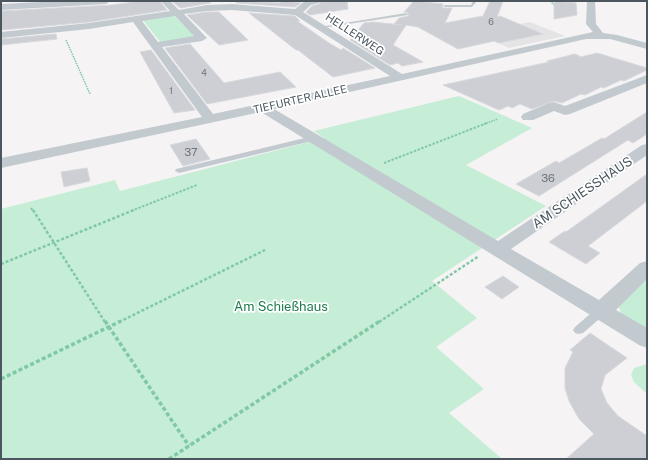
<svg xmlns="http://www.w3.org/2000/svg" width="648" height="460" font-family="'Public Sans',sans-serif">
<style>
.education{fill:#e5e4e4}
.green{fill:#c6edd6}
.building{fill:#cdcfd4;stroke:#d7d9dd}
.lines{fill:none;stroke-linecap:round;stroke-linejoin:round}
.path-far3{stroke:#80c9a6;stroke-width:1.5;stroke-dasharray:1.5 1;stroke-linecap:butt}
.path-far2{stroke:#80c9a6;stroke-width:2;stroke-dasharray:2.5 1.5;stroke-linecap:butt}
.path-far1{stroke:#80c9a6;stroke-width:2.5;stroke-dasharray:3 2;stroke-linecap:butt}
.path{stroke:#80c9a6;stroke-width:3.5;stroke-dasharray:4 2.5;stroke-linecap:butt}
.service{fill:#c2cad0;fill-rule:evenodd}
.minor{fill:#c2cad0;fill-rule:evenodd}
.labels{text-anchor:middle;stroke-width:3.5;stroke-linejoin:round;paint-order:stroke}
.far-number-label{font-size:9px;fill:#6c747c}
.far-street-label{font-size:11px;fill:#4b565f;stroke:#fff}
.number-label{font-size:11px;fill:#6c747c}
.street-label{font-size:13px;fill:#4b565f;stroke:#fff}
.park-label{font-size:13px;fill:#1f7d4f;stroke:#fff}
</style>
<rect width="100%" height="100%" fill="#f5f3f3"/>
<!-- education -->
<path class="education" d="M530,22L565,36L509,48L468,29L486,31Z"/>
<!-- green -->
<path class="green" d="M173,15L196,37L161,43L142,19Z
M459,96L532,128L466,165L546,206L432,281L477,318L436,347L484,389L449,413L502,459H1V209L115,180L120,191L324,138L314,131Z
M647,277V331L621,313L618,305Z
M647,364V394L634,382L631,375L634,368Z"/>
<!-- building -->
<path class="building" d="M141,1H160L167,10L89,22L1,30V11L112,5Z
M172,1H208L211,3L180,8Z
M234,1L279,3L284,1L301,3L295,7L237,3Z
M321,1H347L348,9L310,15L306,12L312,6L319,4Z
M414,1L443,4L442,7L444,8H452L445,23L483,16L490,1H503L497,17L500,16L543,34L499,43L494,41L458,49L418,27L406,25L393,45L423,62L402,66L398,63L390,65L350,40L364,23L373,22L402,25L394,24L399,18L409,16L407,12H404Z
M554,1L576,3L577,15L554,19Z
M207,12H219L248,40L219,45L187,15Z
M249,13L295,16L300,21H297L329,43L341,50L343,48L375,68L333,77L298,50H296Z
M56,34L57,39L1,45V39Z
M190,44L224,83L280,72L296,87L207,104L165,48Z
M151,50L195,110L174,113L140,52Z
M597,53L647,68V70L624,81L621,80L604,88L601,87L585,95L581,94L562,103L554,101L532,109L520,104L512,108L508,106L499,110L443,85L549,62L547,61L575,54L581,57Z
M647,112V134L633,143L628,140L539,196L516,184L556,161L559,163L602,138L604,139Z
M196,139L210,159L183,166L170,145Z
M87,168L90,181L64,187L61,172Z
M647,174V201L588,246L600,253L586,264L549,242L565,231L566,232Z
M503,276L519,287L502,299L485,287Z
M590,333L627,358L605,375L601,389L607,403L618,416L647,436V459H566L594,434L579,419L569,401L565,388V368L573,352L570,350Z"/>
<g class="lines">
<!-- path-far3 -->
<path class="path-far3" d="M550,1L554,5
M66,40L90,94
M484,124L498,119"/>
<!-- path-far2 -->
<path class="path-far2" d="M384,163L487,123
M31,208L33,211
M131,211L197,185"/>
<!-- path-far1 -->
<path class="path-far1" d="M33,210L105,322
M1,264L134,210
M119,322L265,250
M379,322L479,256"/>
<!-- path -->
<path class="path" d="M105,321L189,446
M1,379L121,321
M169,459L380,321"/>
<!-- service -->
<path class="service" d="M473,1H477L472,7H445L443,6L445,5H471Z
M406,13L408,15L322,28L320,27Z
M313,136H316V140L179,173L175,171L176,169Z
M601,307L605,308L606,311L605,314L583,333L579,334L575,333L573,330L575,327L597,308Z"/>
<!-- minor -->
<path class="minor" d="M60,1H110L106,4L1,10V4Z
M161,1H170L179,10L207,5L232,4L295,9L305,1H320L319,3L311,5L303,12L402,74L593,32L586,24L587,1H595L596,24L603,33L617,35L647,43V49L610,39H586L274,109L498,241L642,145L647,144V155L511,249L599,300L640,263L647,261V279L616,310L647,328V348L639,345L261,112L1,168V158L202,117L133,22L89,29L1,38V32L89,23L170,11ZM232,10L295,15L390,76L213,114L162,47L202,41L207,38L184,14L207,11ZM175,16L194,36L158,42L142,21Z
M647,75V83L570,114L565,115L554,111L533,120H523L521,117L523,114L549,103L554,102L565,106Z"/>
</g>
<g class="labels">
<!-- far-number labels -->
<g class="far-number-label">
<text x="491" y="25">6</text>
<text x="204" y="76">4</text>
<text x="171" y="94">1</text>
</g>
<!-- far-street labels -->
<g class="far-street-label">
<text transform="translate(355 34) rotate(33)" y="4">HELLERWEG</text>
<text transform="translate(300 99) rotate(-13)" y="4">TIEFURTER ALLEE</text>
</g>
<!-- number labels -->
<g class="number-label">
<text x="191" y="156">37</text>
<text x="548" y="182">36</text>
</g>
<!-- street labels -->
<g class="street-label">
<text transform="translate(582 192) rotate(-34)" y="5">AM SCHIESSHAUS</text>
</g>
<!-- park labels -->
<g class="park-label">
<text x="281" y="311">Am Schießhaus</text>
</g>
</g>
<!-- border -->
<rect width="648" height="460" fill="none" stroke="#4b565f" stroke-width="4"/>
</svg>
